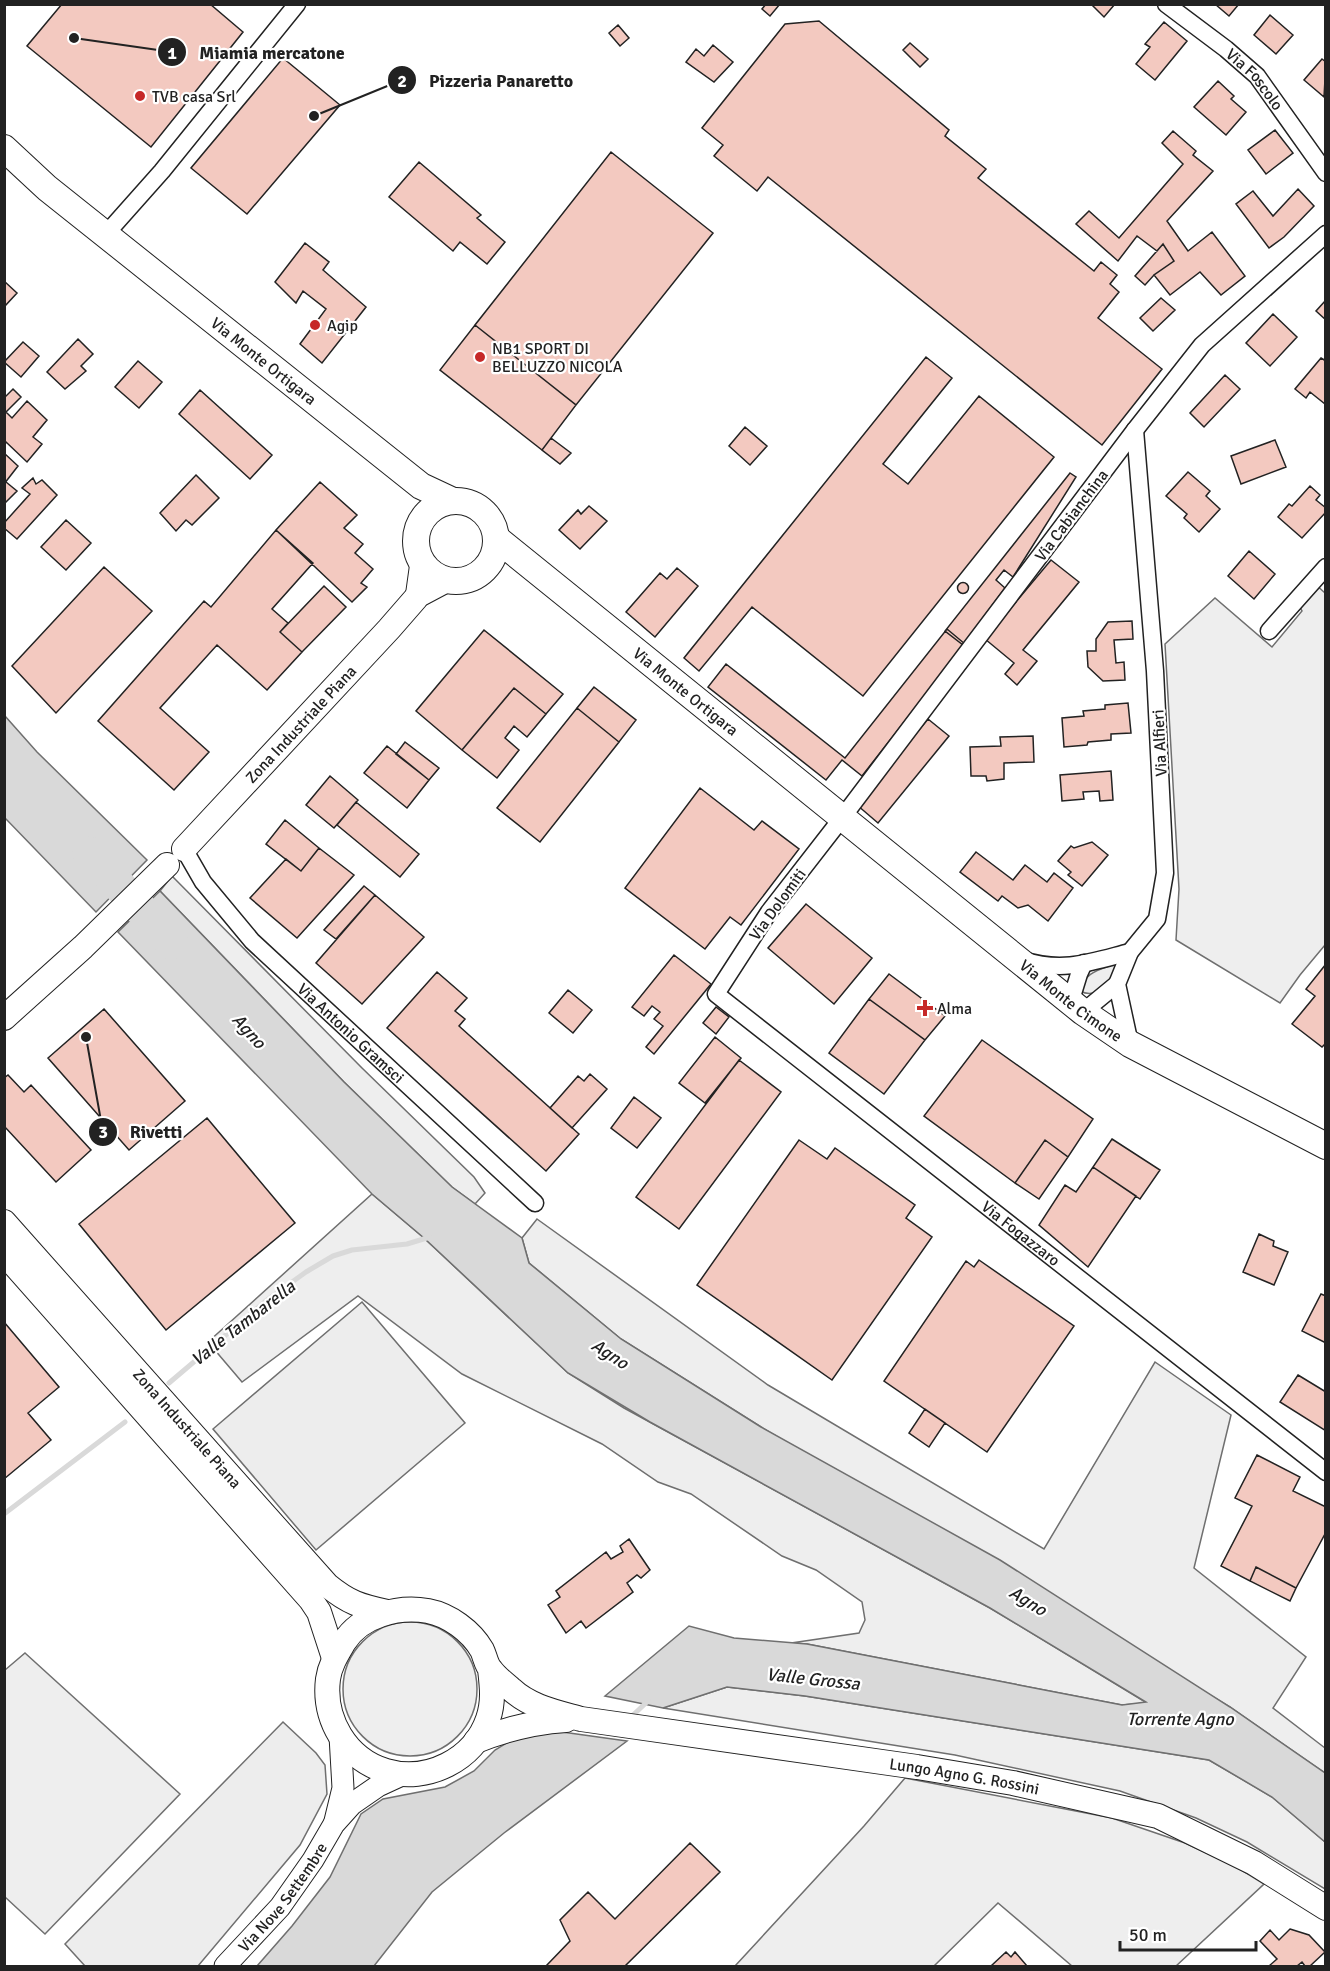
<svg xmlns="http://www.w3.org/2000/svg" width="1330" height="1971" font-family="Signika,sans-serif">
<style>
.green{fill:#eee;stroke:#6f6f6f;stroke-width:1.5}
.parking{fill:#ededed;stroke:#6f6f6f;stroke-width:1.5}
.water{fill:#d9d9d9;stroke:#6f6f6f;stroke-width:1.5}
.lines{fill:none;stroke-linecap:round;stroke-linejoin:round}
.stream{stroke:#d9d9d9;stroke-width:5}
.river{stroke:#d9d9d9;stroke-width:33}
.building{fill:#f3c9c0;stroke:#222;stroke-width:1.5}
.minor-casing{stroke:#222;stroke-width:19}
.tertiary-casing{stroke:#222;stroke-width:23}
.secondary-casing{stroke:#222;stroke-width:26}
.primary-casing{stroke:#222;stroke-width:28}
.minor{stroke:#fff;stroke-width:16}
.tertiary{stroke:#fff;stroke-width:21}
.secondary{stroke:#fff;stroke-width:24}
.primary{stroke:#fff;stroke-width:26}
.poi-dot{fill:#c62828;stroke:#fff;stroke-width:2}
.labels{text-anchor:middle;stroke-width:4.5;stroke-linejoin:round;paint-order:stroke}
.street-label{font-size:16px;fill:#222;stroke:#fff}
.poi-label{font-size:16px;fill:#222;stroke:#fff;text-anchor:start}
.water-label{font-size:18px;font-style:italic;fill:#222;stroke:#fff}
.leader{fill:none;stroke:#222;stroke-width:2}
.callout-dot{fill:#222;stroke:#fff;stroke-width:2}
.mark-label{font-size:18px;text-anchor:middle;font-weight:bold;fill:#fff}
.callout-label{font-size:18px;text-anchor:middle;font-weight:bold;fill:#222;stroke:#fff;stroke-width:4.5;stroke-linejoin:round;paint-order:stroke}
</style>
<rect width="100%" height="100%" fill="#fff"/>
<!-- green -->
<path class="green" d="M1313,582L1325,593V945L1300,975L1280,1003L1176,940L1179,889L1165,644L1215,598L1272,647L1302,611L1297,602Z
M172,876L362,1068L474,1177L485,1193L475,1204L452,1187L344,1082L160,891Z
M1117,963C1113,978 1099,1001 1080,991C1085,971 1100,970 1117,963Z
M372,1194L424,1238L568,1373L624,1408L990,1608L1147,1703L1122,1705L807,1644L791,1643L859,1633L865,1620L862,1602L816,1570L782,1556L691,1494L658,1482L602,1444L462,1374L358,1296L242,1382L208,1342Z
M537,1219L768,1385L1044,1549L1155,1362L1231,1415L1194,1568L1306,1657L1273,1708L1325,1748V1773L1230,1707L761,1427L621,1339L529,1263L522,1238Z
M343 1689a67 67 0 1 1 134 0a67 67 0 1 1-134 0Z
M25,1653L180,1794L45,1934L5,1897V1670Z
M727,1687L805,1696L1209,1760L1272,1797L1325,1842V1889L1247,1842L1196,1818L1120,1791L955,1755L663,1708Z
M905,1778L1112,1818L1185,1843L1235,1866L1264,1884L1176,1966H1072L998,1903L934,1966H735L864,1826Z"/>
<!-- parking -->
<path class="parking" d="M362,1302L465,1423L316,1550L213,1429Z
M283,1722L316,1753L325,1765L327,1794L300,1845L198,1966H85L65,1944Z"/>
<!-- water -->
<path class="water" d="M5,716L37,752L147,860L96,912L5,818Z
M160,891L344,1082L452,1187L522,1238L529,1263L621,1339L761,1427L1000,1560L1230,1707L1325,1773V1842L1272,1797L1209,1760L805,1696L727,1687L663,1708L605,1696L689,1626L734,1638L807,1644L1122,1705L1146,1702L990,1608L650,1422L568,1373L424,1238L372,1194L118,932Z
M555,1731L627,1741L504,1833L432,1892L374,1966H257L292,1926L330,1877L361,1814L383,1799L445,1787L474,1771L495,1750L520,1735Z"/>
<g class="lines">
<!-- stream -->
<path class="stream" d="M169,1383L267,1300L306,1272L333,1256L352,1250L407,1244L430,1237
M4,1514L125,1422
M631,1717L648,1701"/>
<!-- river -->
<path class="river" d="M89,853L172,943"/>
</g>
<!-- building -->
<path class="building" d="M62,4H210L243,32L151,147L27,46Z
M766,4H780L770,16L762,9Z
M1091,4H1115L1104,17Z
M1215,4H1239L1229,16Z
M1270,15L1293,35L1276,54L1254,35Z
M819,21L949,130L945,136L986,169L978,178L1094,271L1101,262L1117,275L1110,284L1119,292L1098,318L1162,369L1102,445L768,177L757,191L714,156L723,145L702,128L785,24Z
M1164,22L1187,41L1155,80L1136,64L1150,47L1145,44Z
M618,25L629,38L620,46L609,33Z
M910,43L928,59L920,67L903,50Z
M713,45L733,62L714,82L686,62L696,49L704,56Z
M283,58L340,105L247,214L191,168Z
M1322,59L1326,62L1324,97L1304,80Z
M1218,81L1234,96L1231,99L1246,112L1226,135L1194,107Z
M1275,130L1293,153L1266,174L1248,150Z
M1173,131L1196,151L1193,155L1213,171L1167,221L1188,251L1212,232L1245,276L1221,295L1200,272L1170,295L1154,275L1174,261L1163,244L1157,251L1137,236L1118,261L1076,224L1089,211L1119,238L1183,164L1162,143Z
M611,152L713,233L576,405L475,325Z
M419,162L481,215L477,218L505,242L487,264L460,242L453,251L389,197Z
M1298,189L1314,206L1284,237L1269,248L1236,204L1253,191L1273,216Z
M305,243L329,262L323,270L366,307L322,363L300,344L326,309L303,291L296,303L275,282Z
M1163,244L1174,261L1154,275L1145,285L1135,276Z
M4,281L17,293L4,307Z
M1161,298L1175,310L1153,331L1140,318Z
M1326,300V320L1316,311Z
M1273,314L1297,337L1270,366L1246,343Z
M475,325L576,405L542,450L440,370Z
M78,339L93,354L81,366L86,371L65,389L47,372Z
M23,342L39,356L21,377L4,362Z
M926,357L952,378L883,464L908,484L979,396L1054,457L863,696L752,607L699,671L684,658Z
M1321,358L1326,361L1325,404L1310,392L1306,398L1295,389Z
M138,361L162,382L139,408L115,387Z
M1225,375L1240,389L1204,427L1190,413Z
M13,389L21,397L4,414V398Z
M200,390L272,455L250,479L179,414Z
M27,401L47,420L33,437L42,444L27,462L6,442L4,444V414L6,412L12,418Z
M745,427L767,446L750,465L729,446Z
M551,438L571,453L560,464L542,450Z
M1275,440L1286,467L1241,484L1231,456Z
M4,453L18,466L4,484Z
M1188,472L1210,491L1206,496L1220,509L1199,532L1184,518L1187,514L1166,496Z
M1070,473L1076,477L1013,577L1004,570L996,580L1005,588L963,645L945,631Z
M196,475L219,498L192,525L186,520L176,531L160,513Z
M33,478L36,484L42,480L57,495L17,539L4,528V523L30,494L22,488Z
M6,482L17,491L4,504V484Z
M320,482L357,515L344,528L363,544L355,553L373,569L361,583L367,587L352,602L276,530Z
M1310,486L1320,495L1316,500L1326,508V512L1302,538L1278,517L1289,504L1292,506Z
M589,506L607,521L580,549L559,530L578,510L581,514Z
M66,520L91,543L66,570L41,547Z
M276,530L313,563L272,609L288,623L280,632L302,652L267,690L217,645L160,708L209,752L174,790L98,721L204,601L211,607Z
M1249,551L1275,574L1254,599L1228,576Z
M1051,560L1079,582L1023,650L1037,661L1017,685L1005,674L1014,663L985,639Z
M104,567L152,611L56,713L12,666Z
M677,568L698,586L655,637L626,612L660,573L667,579Z
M957.5 588a5.5 5.5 0 1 1 11 0a5.5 5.5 0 1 1-11 0Z
M324,586L346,607L302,652L280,632Z
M1132,621L1133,639L1114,640L1116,663L1124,662L1125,680L1103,681L1088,667L1087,651H1096V639L1108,622Z
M947,629L965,644L862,776L842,760L826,780L708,687L726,664L845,758Z
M484,630L563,694L546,714L514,688L462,750L416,711Z
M594,687L636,720L619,742L577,708Z
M514,688L546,714L527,737L514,726L505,738L519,750L497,778L462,750Z
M1128,703L1131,733L1111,734V740L1088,742L1087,745L1064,747L1062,718L1084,716L1083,711L1105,709V705Z
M577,708L619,742L540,842L497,808Z
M928,719L949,736L878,823L857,805Z
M1033,736L1034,762L1004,763V779L987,781L986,776H971L970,747L1001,746L1000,737Z
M405,742L439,768L429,780L396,754Z
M387,746L429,780L407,808L364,773Z
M1111,771L1113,800L1100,801L1099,791L1083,792L1084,799L1062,801L1060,775Z
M330,776L358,800L334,828L306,805Z
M700,788L754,830L762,821L799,849L741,925L730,917L705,949L625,888Z
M356,802L419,854L400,877L337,825Z
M285,820L319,848L301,871L266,844Z
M1092,842L1108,855L1082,886L1068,875L1071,872L1058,861L1071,846L1074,848Z
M319,848L354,875L297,938L250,898L286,859L301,871Z
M976,852L1013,880L1025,865L1047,882L1054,873L1073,888L1048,921L1028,905L1018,908L1002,896L998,901L960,872Z
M364,886L375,895L336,939L324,930Z
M375,895L424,937L362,1004L316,963Z
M806,904L872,958L834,1004L768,948Z
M674,955L711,984L654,1054L646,1047L663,1026L654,1019L660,1012L652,1006L644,1016L632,1007Z
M1326,964V1043L1322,1047L1292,1024L1315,996L1306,989Z
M437,972L467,998L455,1011L465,1019L459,1026L579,1134L546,1171L387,1028Z
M889,974L945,1016L925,1040L869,999Z
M568,990L592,1010L573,1033L549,1013Z
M869,999L925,1040L884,1094L829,1053Z
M716,1007L729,1017L716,1034L703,1023Z
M104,1009L185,1101L129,1150L48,1058Z
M715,1037L741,1058L705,1103L679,1083Z
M982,1040L1093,1119L1068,1157L1045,1140L1015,1183L924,1116Z
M739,1060L781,1092L679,1229L636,1197Z
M590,1074L607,1089L572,1128L550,1108L578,1076L584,1081Z
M8,1075L24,1092L31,1085L91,1150L56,1182L4,1126V1078Z
M634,1097L661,1118L637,1148L611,1128Z
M207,1118L295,1223L166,1330L79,1224Z
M1112,1139L1160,1170L1140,1199L1093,1167Z
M799,1140L827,1159L835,1148L915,1205L906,1218L932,1237L832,1380L697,1285Z
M1045,1140L1068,1157L1039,1199L1015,1183Z
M1093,1167L1136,1196L1088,1267L1039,1225L1065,1185L1076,1192Z
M1259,1234L1274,1241L1273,1246L1288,1252L1274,1285L1243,1272Z
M979,1260L1074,1326L987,1452L884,1381L966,1261L974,1267Z
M1321,1294L1326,1296V1343L1302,1331Z
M4,1322L59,1387L28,1413L51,1440L4,1479Z
M1298,1375L1326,1392V1431L1280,1402Z
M925,1409L945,1423L929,1447L909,1433Z
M1257,1455L1300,1477L1293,1491L1326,1507V1532L1296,1588L1256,1567L1250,1581L1221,1566L1252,1506L1235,1498Z
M629,1539L650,1570L641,1578L637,1575L627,1583L633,1592L586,1628L581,1621L566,1633L548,1605L560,1597L556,1591L606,1552L611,1559L623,1552L620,1546Z
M1256,1567L1296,1588L1290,1601L1250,1581Z
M690,1843L720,1872L625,1966H546L570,1941L560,1920L588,1892L615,1919Z
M1290,1929L1309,1935L1325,1952L1310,1966H1305L1302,1962L1297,1966H1269L1277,1959L1260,1941L1270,1930L1279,1940Z
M1006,1952L1011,1957L1015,1952L1027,1966H991Z"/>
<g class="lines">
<!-- minor casing -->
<g class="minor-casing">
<g id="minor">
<path id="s1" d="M1166,4L1226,49L1257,76L1326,173"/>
<path d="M106,234L162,171L297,4"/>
<path id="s2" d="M1326,234L1202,345L1135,430L842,818L769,912L716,994L1326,1472"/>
<path d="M1269,631L1326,567"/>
<path id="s3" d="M184,849L203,882L252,941L535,1203"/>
<path d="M1023,960C1063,973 1091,962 1130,952"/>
<path d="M1071,1000L1079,974L1084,963"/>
<path d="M1083,1012L1117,984"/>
<path d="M1130,1044L1117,984L1130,952L1157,919L1165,873L1155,671L1135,430"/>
</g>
</g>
<!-- tertiary casing -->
<g class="tertiary-casing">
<g id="tertiary">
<path d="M416,598L421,562"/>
<path d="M416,598L448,581"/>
<path d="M335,1821L343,1788L340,1736"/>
<path id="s4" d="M225,1966L280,1907L313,1860L334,1824L352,1804L378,1786L404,1774"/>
</g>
</g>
<!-- secondary casing -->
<g class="secondary-casing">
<g id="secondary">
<path id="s5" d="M184,849L389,629L416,598"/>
<path d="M4,1018L83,947L167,865"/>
<path id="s6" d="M4,1222L327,1585C349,1603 360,1606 387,1612"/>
<path d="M4,1253L311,1600L319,1612L334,1658"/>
<path id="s7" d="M490,1669C492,1686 494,1702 488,1719C474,1760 427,1783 386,1771C346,1759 323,1719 328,1679C330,1665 337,1654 344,1642C361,1615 398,1606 428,1611C449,1615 471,1631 482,1650C485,1656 486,1665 491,1670C496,1677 504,1683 511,1689C530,1707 556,1712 581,1719L917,1767L1013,1783L1158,1816L1254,1863L1326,1908"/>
<path d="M476,1741C506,1729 534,1722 566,1720"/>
</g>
</g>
<!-- primary casing -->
<g class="primary-casing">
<g id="primary">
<path id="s8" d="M4,148L47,188L421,486L453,501"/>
<circle cx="456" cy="541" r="40"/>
<path id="s9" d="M496,538L1083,1012L1130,1044L1326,1146"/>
</g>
</g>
<!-- minor -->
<use href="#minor" class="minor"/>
<!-- tertiary -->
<use href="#tertiary" class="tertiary"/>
<!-- secondary -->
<use href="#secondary" class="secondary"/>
<!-- primary -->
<use href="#primary" class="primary"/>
</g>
<!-- markers -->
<g class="poi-dot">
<circle cx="140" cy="96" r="6"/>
<circle cx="315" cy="325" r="6"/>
<circle cx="480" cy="357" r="6"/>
<path d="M922 999h6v6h6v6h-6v6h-6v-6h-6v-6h6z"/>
</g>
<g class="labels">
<!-- street labels -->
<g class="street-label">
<text dy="6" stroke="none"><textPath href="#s1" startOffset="117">Via Foscolo</textPath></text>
<text dy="6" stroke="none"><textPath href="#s8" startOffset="336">Via Monte Ortigara</textPath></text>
<text transform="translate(1071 515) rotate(-53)" y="6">Via Cabianchina</text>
<text dy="6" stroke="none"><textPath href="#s9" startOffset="244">Via Monte Ortigara</textPath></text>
<text dy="6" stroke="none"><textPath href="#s5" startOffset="171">Zona Industriale Piana</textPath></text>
<text transform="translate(1159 743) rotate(-93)" y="6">Via Alfieri</text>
<text transform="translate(777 904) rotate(-54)" y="6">Via Dolomiti</text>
<text dy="6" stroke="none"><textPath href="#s9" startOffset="738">Via Monte Cimone</textPath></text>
<text dy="6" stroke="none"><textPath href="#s3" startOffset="250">Via Antonio Gramsci</textPath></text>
<text dy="6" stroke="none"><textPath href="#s2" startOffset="1365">Via Fogazzaro</textPath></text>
<text dy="6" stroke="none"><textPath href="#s6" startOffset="276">Zona Industriale Piana</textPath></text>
<text dy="6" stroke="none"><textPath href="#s7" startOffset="1012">Lungo Agno G. Rossini</textPath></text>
<text dy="6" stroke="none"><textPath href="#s4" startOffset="90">Via Nove Settembre</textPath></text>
</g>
<!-- poi labels -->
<g class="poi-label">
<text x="152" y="102">TVB casa Srl</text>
<text x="327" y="331">Agip</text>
<text x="492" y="354">NB1 SPORT DI<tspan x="492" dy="18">BELLUZZO NICOLA</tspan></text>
<text x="937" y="1014">Alma</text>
</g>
<!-- water labels -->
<g class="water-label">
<text transform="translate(249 1031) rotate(48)" y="6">Agno</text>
<text transform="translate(243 1323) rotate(-38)" y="6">Valle Tambarella</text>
<text transform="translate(610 1354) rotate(33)" y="6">Agno</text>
<text transform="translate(1028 1601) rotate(32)" y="6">Agno</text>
<text transform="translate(813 1679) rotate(6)" y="6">Valle Grossa</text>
<text x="1180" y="1725">Torrente Agno</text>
</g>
</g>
<!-- callouts -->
<path class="leader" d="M74 38L172 52M314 116L402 80M86 1037L103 1132"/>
<g class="callout-dot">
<circle cx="74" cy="38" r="6"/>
<circle cx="314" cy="116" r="6"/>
<circle cx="86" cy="1037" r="6"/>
<circle cx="172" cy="52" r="15"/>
<circle cx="402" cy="80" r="15"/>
<circle cx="103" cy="1132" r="15"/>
</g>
<g class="mark-label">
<text x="172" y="59">1</text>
<text x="402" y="87">2</text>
<text x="103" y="1138">3</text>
</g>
<g class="callout-label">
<text x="272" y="59">Miamia mercatone</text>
<text x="501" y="87">Pizzeria Panaretto</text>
<text x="156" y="1138">Rivetti</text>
</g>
<!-- border -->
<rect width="1330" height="1971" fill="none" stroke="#222222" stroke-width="12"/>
<!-- scale -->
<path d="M1120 1941v9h136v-9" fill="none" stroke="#222222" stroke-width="3"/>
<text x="1129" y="1941" font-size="18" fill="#222222" stroke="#ffffff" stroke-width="4.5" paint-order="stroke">50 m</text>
</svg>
